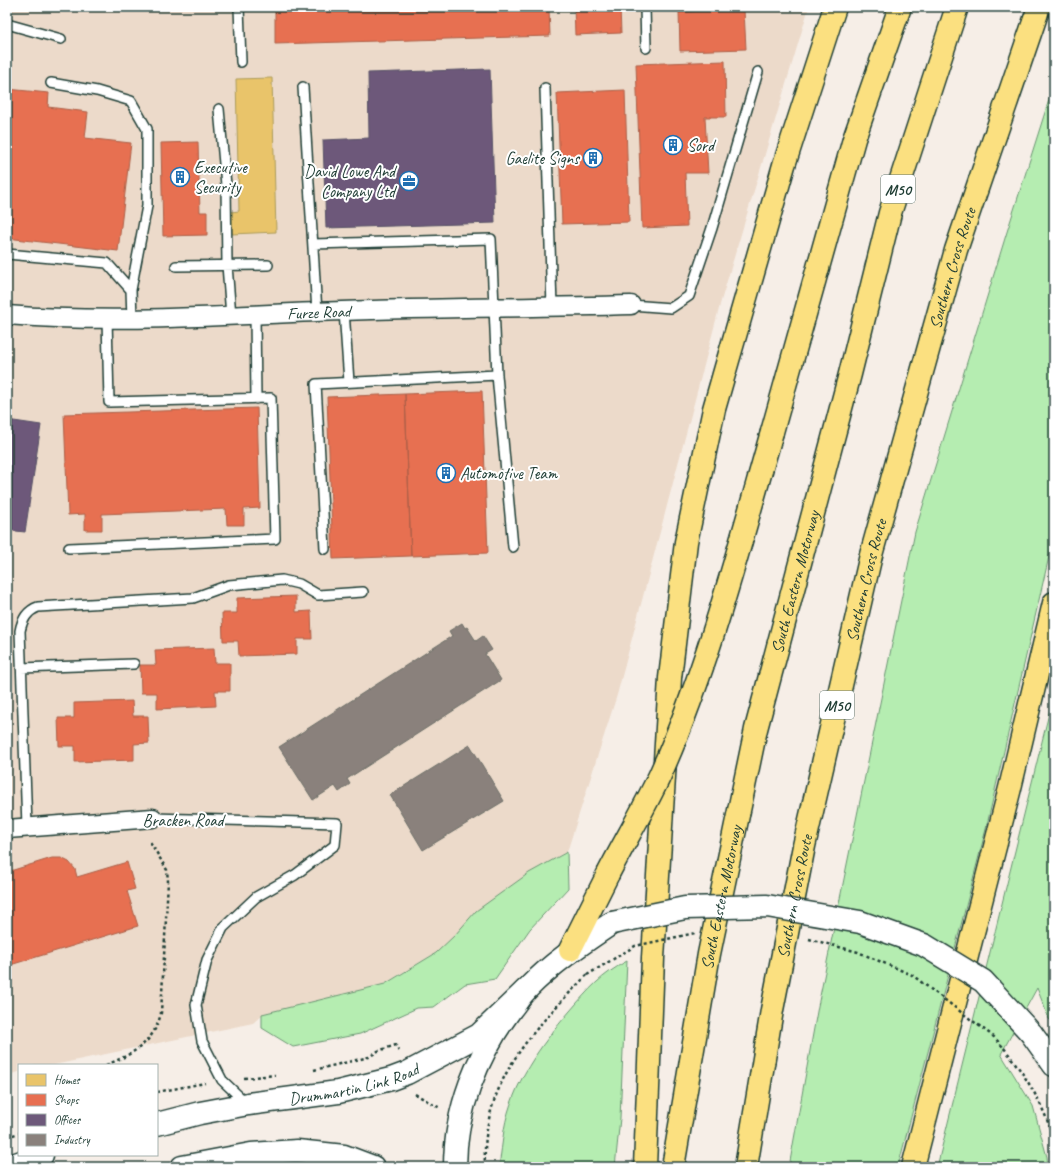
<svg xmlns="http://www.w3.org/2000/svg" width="1061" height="1174" font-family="Caveat,sans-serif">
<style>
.built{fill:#ecdaca}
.green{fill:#b5edb1;stroke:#6a9572}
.homes{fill:#e9c46a;stroke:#ac9c5a}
.shops{fill:#e76f51;stroke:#ab6048}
.offices{fill:#6d597a;stroke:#565165}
.industry{fill:#8a817c;stroke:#6a6d66}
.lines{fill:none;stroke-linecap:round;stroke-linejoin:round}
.lane-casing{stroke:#1f3d34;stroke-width:12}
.street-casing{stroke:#1f3d34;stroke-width:21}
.secondary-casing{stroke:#1f3d34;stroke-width:25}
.highway-casing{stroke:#1f3d34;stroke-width:25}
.path{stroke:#1f3d34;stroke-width:2.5;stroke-dasharray:3 3;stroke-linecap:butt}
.lane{stroke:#fff;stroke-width:9}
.street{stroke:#fff;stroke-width:18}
.secondary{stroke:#fff;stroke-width:22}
.highway{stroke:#fbe080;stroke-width:22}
.secondary-bridge-casing{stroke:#1f3d34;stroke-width:25;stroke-linecap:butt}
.highway-bridge-casing{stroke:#1f3d34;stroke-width:25;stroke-linecap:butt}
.path-bridge{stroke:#1f3d34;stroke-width:2.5;stroke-dasharray:3 3;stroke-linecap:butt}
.secondary-bridge{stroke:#fff;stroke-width:22}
.highway-bridge{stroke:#fbe080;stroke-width:22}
.labels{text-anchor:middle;stroke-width:4;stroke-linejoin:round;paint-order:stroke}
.shield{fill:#fff;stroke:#627771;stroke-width:1}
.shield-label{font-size:16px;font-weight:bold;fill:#1f3d34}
.poi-label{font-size:17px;fill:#1f3d34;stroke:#fff;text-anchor:start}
.street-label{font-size:17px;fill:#1f3d34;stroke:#fff}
</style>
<rect width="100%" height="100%" fill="#f6eee7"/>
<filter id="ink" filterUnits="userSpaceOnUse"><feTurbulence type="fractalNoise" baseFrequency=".025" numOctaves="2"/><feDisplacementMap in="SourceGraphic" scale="8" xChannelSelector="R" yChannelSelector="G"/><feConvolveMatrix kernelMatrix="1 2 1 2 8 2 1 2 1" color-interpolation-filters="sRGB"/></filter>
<g filter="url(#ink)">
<!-- built -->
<path class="built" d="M7,7H809L721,301L617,695L567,852L556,858L443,949L381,986L263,1014L253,1023L54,1065H19V1072L7,1075Z"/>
<!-- green -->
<path class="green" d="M1054,84V535L986,829L898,1167H789L818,1006L915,532L1006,235Z
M1054,693V1023L1049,1019L1037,988L1001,1054L1033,1106L1047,1157L1048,1167H937Z
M567,852L568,888L530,929L495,979L465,984L434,1007L417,1008L360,1034L293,1047L262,1028V1014L385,984L436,953L455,935L476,911L529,873Z
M627,961L620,1118L615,1167H499C501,1155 502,1142 504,1130C512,1084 540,1046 570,1011C589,989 601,975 627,961Z"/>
<!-- homes -->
<path class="homes" d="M272,78L276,232L232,234L231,212L239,211L236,79Z"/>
<!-- shops -->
<path class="shops" d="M275,7H549L550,36L275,44Z
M574,7H620L621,33L575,35Z
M679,7H744V10L679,12Z
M744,10L746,49L680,51L679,12Z
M725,61L726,117H705L708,173H685L687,226L642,228L636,64Z
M7,89L49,93L48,107L88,112L85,138L131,143L118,251L7,238Z
M625,90L629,222L562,224L557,93Z
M198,142L200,212H207V235L163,236L161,143Z
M482,391L488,553L411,556L405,394Z
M405,394L411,556L333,559L327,397Z
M257,408L260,508L244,509V525H227L226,509L102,514V530H85V514L68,515L64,414Z
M296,596V612L311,611L312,639H297V654L239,656L238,641H223L222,613H237V598Z
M214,648L215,663H230V691H215L216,706L157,709V693H141L140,665H156L155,650Z
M132,701L133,716H148L149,743L134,744V760L75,762V746H59L58,718H74V703Z
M52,858H61L69,862L75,869L77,877L127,862L135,889L127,891L138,926L7,966V872Z"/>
<!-- offices -->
<path class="offices" d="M490,69L495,223L326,228L323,140L369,138L368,73Z
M7,420L41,425L25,532L7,530Z"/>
<!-- industry -->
<path class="industry" d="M462,623L465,628L467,627L476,641L483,636L492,650L485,654L501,680L347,779L350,784L339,792L335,786L313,800L279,747L452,636L449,631Z
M470,745L504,801L423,850L390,795Z"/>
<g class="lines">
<!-- lane casing -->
<g class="lane-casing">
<path id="lane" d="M239,7L241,62
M645,7L646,48
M7,24L61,39
M51,83L97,91L131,101L147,129V206L131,290
M303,87L317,312
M545,88L552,307
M219,109L226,185L227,265L231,316
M313,244L491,239L497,375L513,547
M7,254L107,263L131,290L132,318
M176,266L268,265
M631,305L671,308L689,296L712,228L758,72
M344,311L349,382
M255,315L256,399
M69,548L275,539L271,398L109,402L107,318
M325,549L316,384L497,375
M21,668L134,664
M153,818L337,823L335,845L295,875L256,897L223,928L207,960L196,1005L202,1041L222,1080L246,1103
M27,826L20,631C22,620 27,611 38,607L193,598L229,585L282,580L299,584L318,595L363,592"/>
</g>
<!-- street casing -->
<g class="street-casing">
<g id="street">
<path id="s1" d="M7,315C118,324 231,315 342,311C438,307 534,308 631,305"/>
<path d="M7,829L153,818"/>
</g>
</g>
<!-- secondary casing -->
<g class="secondary-casing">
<g id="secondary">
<path d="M1031,1033L1054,1065"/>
<path id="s2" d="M157,1124L200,1113L248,1104L338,1092L391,1079L407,1073L479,1035L525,991"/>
<path d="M7,1167L42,1155"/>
<path d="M182,1167L251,1154L297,1151L344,1156L373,1167"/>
<path d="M455,1167C455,1110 477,1055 511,1009C516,1003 520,996 526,990C551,964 582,943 612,923"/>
</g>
</g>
<!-- highway casing -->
<g class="highway-casing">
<g id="highway">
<path d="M772,432L854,139L900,7"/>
<path d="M570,950L608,874"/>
<path d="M645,1167L653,958L670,678L686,542L714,409L784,165L835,7"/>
<path id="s3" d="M673,1167L709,954L756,729L850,374L890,213L957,7"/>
<path id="s4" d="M746,1167L772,1010L804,846L871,555L956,250L1039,7"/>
<path d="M913,1167L1010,788L1054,603"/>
</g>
</g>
<!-- path -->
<path class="path" d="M1004,1048C1027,1078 1045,1106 1054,1142
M106,1065C133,1054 154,1043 161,1013L168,881L167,870L149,840
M314,1070L369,1057L378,1051L396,1045L399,1052
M244,1078L275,1075
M157,1092L205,1083
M415,1094L440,1108
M7,1137L19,1133
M485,1167C481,1082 532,1031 587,975"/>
<!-- lane -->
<use href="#lane" class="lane"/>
<!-- street -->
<use href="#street" class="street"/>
<!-- secondary -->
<use href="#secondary" class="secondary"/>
<!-- highway -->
<use href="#highway" class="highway"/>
<!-- secondary-bridge casing -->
<g class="secondary-bridge-casing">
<path id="secondary-bridge" d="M612,923L685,908L767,906L860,922L924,945L983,981L1031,1033"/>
</g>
<!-- highway-bridge casing -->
<g class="highway-bridge-casing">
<path id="highway-bridge" d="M608,874C625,841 644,809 660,775C709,665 739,547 772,432"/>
</g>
<!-- path-bridge -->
<path class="path-bridge" d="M809,939L858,952L912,975L994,1037L1004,1048
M587,975L635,946L695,933"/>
<!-- secondary-bridge -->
<use href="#secondary-bridge" class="secondary-bridge"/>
<!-- highway-bridge -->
<use href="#highway-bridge" class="highway-bridge"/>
</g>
</g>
<!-- icons -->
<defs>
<g id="building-ring" transform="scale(1)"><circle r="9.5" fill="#fff" stroke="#1f6fb2" stroke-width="1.5"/><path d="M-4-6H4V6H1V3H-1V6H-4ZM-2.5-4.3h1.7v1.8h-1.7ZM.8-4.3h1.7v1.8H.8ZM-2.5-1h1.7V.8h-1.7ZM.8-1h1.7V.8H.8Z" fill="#1f6fb2"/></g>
<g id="office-ring" transform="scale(1)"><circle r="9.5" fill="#fff" stroke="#1f6fb2" stroke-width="1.5"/><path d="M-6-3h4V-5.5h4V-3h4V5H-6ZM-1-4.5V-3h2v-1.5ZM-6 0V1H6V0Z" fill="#1f6fb2"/></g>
</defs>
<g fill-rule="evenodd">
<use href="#building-ring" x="673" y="145"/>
<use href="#building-ring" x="593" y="158"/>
<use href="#building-ring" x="180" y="177"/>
<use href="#office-ring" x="409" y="181"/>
<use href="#building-ring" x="446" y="473"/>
</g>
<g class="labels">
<!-- shield labels -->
<g class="shield">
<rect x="881" y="175" width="34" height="28" rx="3"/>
<rect x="820" y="691" width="34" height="28" rx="3"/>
</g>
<g class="shield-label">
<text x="898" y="195">M50</text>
<text x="837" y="711">M50</text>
</g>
<!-- poi labels -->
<g class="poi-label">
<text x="687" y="151">Sord</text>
<text x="579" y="164" text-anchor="end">Gaelite Signs</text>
<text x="194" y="173">Executive<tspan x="194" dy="20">Security</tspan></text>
<text x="395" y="177" text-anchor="end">David Lowe And<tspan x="395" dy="20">Company Ltd</tspan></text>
<text x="460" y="479">Automotive Team</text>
</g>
<!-- street labels -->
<g class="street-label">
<text dy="6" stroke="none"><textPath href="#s4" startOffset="923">Southern Cross Route</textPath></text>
<text dy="6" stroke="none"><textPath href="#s1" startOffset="312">Furze Road</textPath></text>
<text dy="6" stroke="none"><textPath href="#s4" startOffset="599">Southern Cross Route</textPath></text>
<text dy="6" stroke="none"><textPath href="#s3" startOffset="598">South Eastern Motorway</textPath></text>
<text x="183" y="826">Bracken Road</text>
<text dy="6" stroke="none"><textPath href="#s4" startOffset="275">Southern Cross Route</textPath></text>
<text dy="6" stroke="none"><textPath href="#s3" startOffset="274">South Eastern Motorway</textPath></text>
<text dy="6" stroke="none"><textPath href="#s2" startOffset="201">Drummartin Link Road</textPath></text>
</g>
</g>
<!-- margin -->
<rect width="1061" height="1174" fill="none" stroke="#fff" stroke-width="24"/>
<rect x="12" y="12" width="1037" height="1150" fill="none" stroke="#1f3d34" stroke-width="1.5" filter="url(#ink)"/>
<!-- legend -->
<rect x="18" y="1064" width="140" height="92" fill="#ffffff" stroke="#a5b1ae"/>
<rect x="26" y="1074" width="20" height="12" fill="#e9c46a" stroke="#a5b1ae"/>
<text x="54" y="1084" font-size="12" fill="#1f3d34">Homes</text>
<rect x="26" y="1094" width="20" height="12" fill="#e76f51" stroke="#a5b1ae"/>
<text x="54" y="1104" font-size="12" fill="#1f3d34">Shops</text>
<rect x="26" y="1114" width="20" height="12" fill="#6d597a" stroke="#a5b1ae"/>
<text x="54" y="1124" font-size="12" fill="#1f3d34">Offices</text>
<rect x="26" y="1134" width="20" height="12" fill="#8a817c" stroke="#a5b1ae"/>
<text x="54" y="1144" font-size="12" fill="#1f3d34">Industry</text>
</svg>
